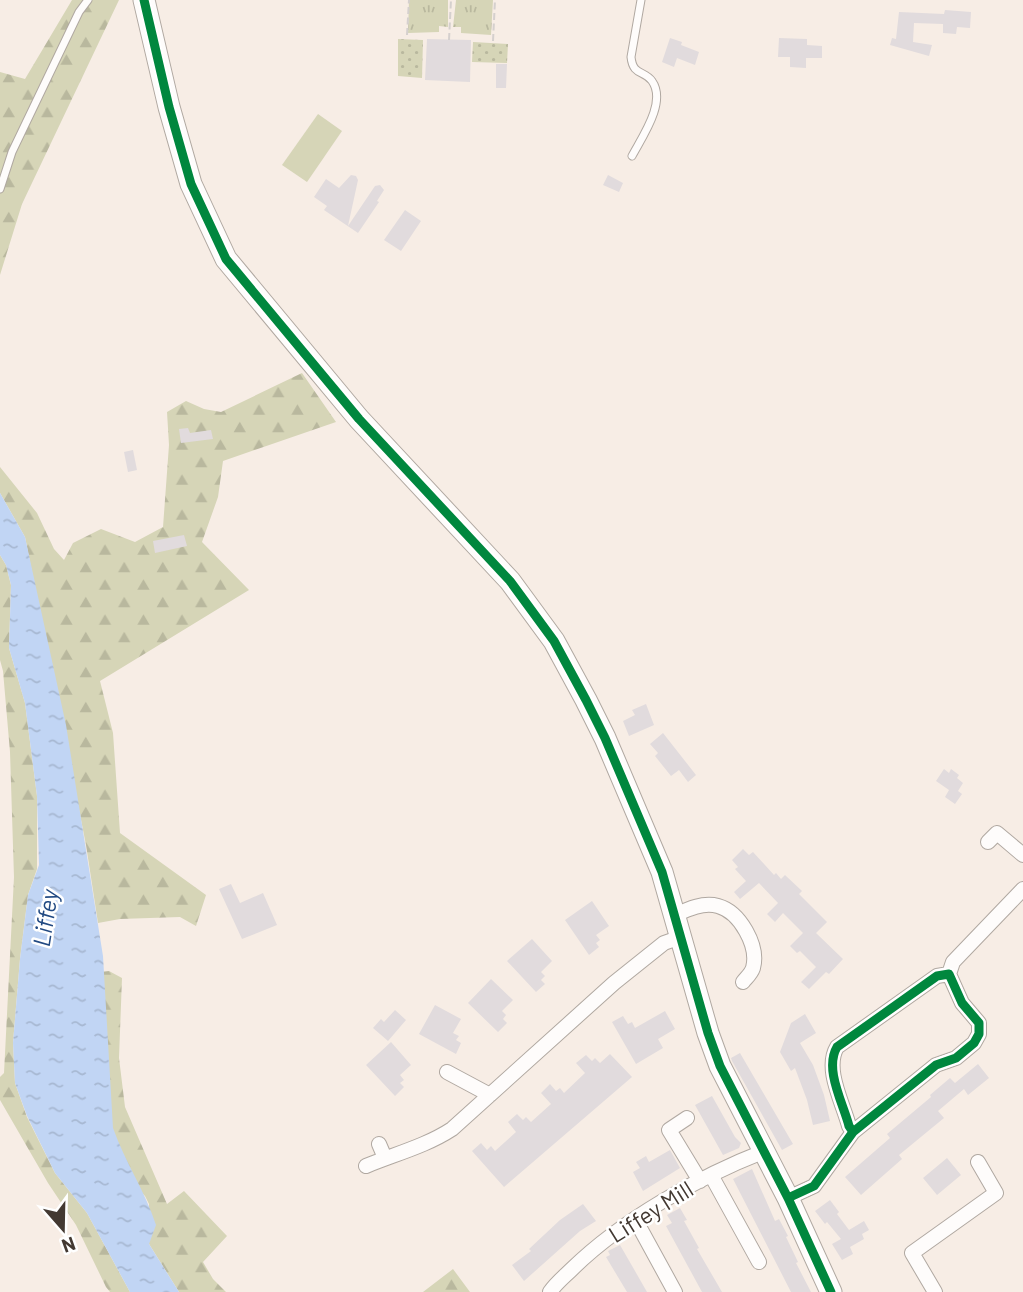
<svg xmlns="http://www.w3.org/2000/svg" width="1023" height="1292" font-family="Barlow,sans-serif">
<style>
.grass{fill:url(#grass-tufts)}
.forest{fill:url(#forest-firs)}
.garden{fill:url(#garden-dots)}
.pitch{fill:#d6d5b7}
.water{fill:url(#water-ripples)}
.building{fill:#e1dbdd}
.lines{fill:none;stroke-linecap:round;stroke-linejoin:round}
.lane-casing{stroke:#b0a8a1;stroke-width:9}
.street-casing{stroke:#b0a8a1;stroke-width:16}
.secondary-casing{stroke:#b0a8a1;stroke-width:23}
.path{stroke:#d5d0ce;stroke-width:2;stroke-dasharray:7 3.5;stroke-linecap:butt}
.lane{stroke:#fefcfb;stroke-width:7}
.street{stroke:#fefcfb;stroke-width:14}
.secondary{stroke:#fefcfb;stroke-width:21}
.cycleway-casing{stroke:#fff;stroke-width:13}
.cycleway{stroke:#00873e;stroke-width:9}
.labels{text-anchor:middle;stroke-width:5;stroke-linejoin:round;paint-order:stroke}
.street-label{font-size:23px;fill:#433932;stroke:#fff}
.water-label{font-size:24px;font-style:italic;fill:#214982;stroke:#fff}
</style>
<defs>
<pattern id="grass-tufts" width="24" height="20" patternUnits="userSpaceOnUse" patternTransform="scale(1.75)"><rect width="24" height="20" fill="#d6d5b7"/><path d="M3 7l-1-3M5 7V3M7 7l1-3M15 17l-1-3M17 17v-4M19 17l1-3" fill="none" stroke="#b9b89e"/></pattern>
<pattern id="forest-firs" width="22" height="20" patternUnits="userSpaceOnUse" patternTransform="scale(1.75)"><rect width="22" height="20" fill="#d6d5b7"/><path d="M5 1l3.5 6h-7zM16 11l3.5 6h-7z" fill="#b9b89e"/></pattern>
<pattern id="garden-dots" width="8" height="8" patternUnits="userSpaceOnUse" patternTransform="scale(1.75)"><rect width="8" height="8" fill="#d6d5b7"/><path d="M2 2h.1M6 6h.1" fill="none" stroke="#b9b89e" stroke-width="1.8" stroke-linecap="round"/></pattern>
<pattern id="water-ripples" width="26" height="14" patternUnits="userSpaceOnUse" patternTransform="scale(1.75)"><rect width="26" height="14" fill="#c1d5f4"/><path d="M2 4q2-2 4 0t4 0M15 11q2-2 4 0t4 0" fill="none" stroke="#a7b8d2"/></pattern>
</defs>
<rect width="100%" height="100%" fill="#f7ede5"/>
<!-- grass -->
<path class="grass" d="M409,0H448V27L439,26V32L408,33Z
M456,0H493L491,35L461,33V27H453Z"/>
<!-- forest -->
<path class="forest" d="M72,0H119L22,204L0,275V72L25,79Z
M302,373L336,422L223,461L218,497L202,542L249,590L100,681L113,733L120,833L206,895L196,926L180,917L120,919L98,923L86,845L25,537L0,493V467L37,513L54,549L64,560L73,543L101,529L135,542L163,527L169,445L167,412L186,401L204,409L221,412Z
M0,555L6,565L11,585L9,648L25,703L37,796V869L28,895L20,959L13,1043L15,1083L27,1117L55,1173L87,1213L130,1292H110L106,1287L76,1225L48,1183L0,1100V1077L4,1073L14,877L10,752L3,671L0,660Z
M109,971L122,978L119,1058L125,1107L167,1204L184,1191L227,1236L203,1262L213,1279L226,1292H179L149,1244V1204L145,1196L111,1162L92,973Z
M453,1269L470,1292H423Z"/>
<!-- garden -->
<path class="garden" d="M398,39L423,40L422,78L398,76Z
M473,42L508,44L507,63L472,62Z"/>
<!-- pitch -->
<path class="pitch" d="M318,114L342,131L307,182L282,165Z"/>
<!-- water -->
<path class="water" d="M0,493L25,537L66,725L103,956L113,1128C125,1162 145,1191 156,1225L149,1244L179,1292H130L87,1213L55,1173L27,1116L15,1083L13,1043L20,959L28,895L39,865L37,796L25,703L9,648L11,585L6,565L0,555Z"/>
<!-- building -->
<path class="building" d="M945,10L971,12L970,28L957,27L956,34L943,33V24L914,23L913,42L932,45L929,56L890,45L892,38L896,39L899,12L944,14Z
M670,38L682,42L681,45L699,52L695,65L677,58L674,67L662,62Z
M779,38L807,39V45L822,46V58H806V68L790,67V57H778Z
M427,39L471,40L470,82L425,80Z
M496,64H507L506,88H496Z
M351,175L356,176L358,180L348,226L375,186L380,185L384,190L377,201L379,202L358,233L324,210L327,206L314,197L326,179L339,188Z
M608,175L623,183L619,192L603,185Z
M405,210L421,221L401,251L384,240Z
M188,428L190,433L211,430L213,439L181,443L179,429Z
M133,450L137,470L128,472L124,452Z
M184,535L187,546L155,553L153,541Z
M646,704L654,725L629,736L623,721L635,715L632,710Z
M663,733L696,775L688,782L679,770L671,776L655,756L658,753L650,744Z
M944,769L949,773L951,769L959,775L957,778L963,783L958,791L962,794L955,804L945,797L949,790L936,781Z
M743,849L749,855L753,852L774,875L776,873L781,879L785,875L802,891L799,894L827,922L816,933L843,959L829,974L826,972L809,989L801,982L816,967L800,951L797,953L790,946L803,933L783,913L775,922L767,914L778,903L759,883L740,899L734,892L746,881L735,869L738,867L732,860Z
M231,884L240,903L263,893L277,925L242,939L219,889Z
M592,901L609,926L596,935L600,940L596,943L599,947L589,955L565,920Z
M532,939L552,961L541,972L545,976L541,980L545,984L536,992L507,961Z
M491,979L513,1000L502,1011L506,1015L503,1019L507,1023L498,1032L468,1003Z
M435,1005L461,1019L453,1033L459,1036L456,1040L461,1043L456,1054L419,1034Z
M395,1010L406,1020L388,1041L373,1028L381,1019L384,1022Z
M665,1011L675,1029L658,1039L663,1048L636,1064L612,1022L623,1016L628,1024L632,1022L635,1028Z
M805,1014L816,1033L800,1043L813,1065L824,1095L830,1121L813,1125L807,1100L795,1068L791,1071L780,1052L791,1023Z
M391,1042L411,1065L400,1075L404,1080L400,1083L404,1087L395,1096L366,1065Z
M740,1053L793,1144L782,1150L732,1061L731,1058Z
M610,1054L632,1077L504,1187L472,1151L481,1143L487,1150L491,1146L495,1151L516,1132L508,1122L517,1114L523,1120L526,1117L531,1122L551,1104L541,1093L550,1084L556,1091L560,1088L564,1093L585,1073L576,1063L586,1055L592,1061L595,1058L600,1063Z
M978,1064L989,1078L968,1095L964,1089L938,1111L944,1118L899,1155L902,1159L861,1195L845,1177L890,1138L887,1134L931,1097L930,1095L950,1078L955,1083Z
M712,1096L735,1137L741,1143L739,1148L723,1155L695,1105Z
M670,1150L680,1168L643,1191L633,1172L640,1168L636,1162L646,1156L649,1162Z
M947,1158L961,1175L937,1195L923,1178Z
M752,1169L775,1221L779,1219L788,1236L786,1237L798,1262L796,1263L811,1292H791L733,1179Z
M830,1200L839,1212L837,1214L849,1230L864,1221L869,1230L862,1234L864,1239L850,1247L853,1254L842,1260L832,1244L841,1239L827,1222L825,1224L815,1211Z
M583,1204L596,1221L580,1231L524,1281L512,1265L531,1251L529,1249L560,1220Z
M680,1208L687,1220L684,1221L699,1248L697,1249L722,1292H702L666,1226L672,1223L667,1215Z
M620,1245L635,1271L647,1292H627L606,1257L610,1255L608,1251Z"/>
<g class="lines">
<!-- lane casing -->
<g class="lane-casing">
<path id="lane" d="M632,156C642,137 667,102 652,81C644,70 633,76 631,57L641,0
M0,189L12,152L79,12L88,0"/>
</g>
<!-- street casing -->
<g class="street-casing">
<path id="street" d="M988,842L997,833L1023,855
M675,915C688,909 703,902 718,906C740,912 759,946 753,968C751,974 746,978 743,982
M949,974L953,962L1023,889
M447,1072L490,1095
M687,1118L669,1130L700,1181
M379,1144L385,1158
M366,1166C395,1154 426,1146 452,1129L614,983L664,943L681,937
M711,1175L759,1262
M788,1198L814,1186L853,1132L936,1065L956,1058L974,1043L979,1034V1023L962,1003L949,974L937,976L837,1047C824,1069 843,1103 849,1126L853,1132
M635,1219L675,1292
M550,1292C556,1283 565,1276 572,1269C622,1220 700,1176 765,1151
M935,1292L912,1253L996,1193L978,1162"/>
</g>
<!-- secondary casing -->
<g class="secondary-casing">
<path id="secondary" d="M144,0L169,107L191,184L226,259L359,419L510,581L554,641L586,700L605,738L662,872L708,1033L720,1066L788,1198L831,1292"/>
</g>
<!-- path -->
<path class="path" d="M407,35L409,0
M449,40L451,0
M493,41L495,0"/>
<!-- lane -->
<use href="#lane" class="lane"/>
<!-- street -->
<use href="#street" class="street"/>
<!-- secondary -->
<use href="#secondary" class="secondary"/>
<!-- cycleway casing -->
<g class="cycleway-casing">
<path id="cycleway" d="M144,0L169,107L191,184L226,259L359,419L510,581L554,641L586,700L605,738L662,872L708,1033L720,1066L788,1198L831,1292
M788,1198L814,1186L853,1132L936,1065L956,1058L974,1043L979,1034V1023L962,1003L949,974L937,976L837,1047C824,1069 843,1103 849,1126L853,1132"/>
</g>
<!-- cycleway -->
<use href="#cycleway" class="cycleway"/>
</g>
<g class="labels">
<!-- street labels -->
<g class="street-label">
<text transform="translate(651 1212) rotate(-32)" y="8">Liffey Mill</text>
</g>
<!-- water labels -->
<g class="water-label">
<text transform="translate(46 918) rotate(-81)" y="8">Liffey</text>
</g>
</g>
<!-- north arrow -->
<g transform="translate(63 1229) rotate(160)" stroke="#ffffff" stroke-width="5" paint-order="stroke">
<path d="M0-5L12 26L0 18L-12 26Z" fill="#433932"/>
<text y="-10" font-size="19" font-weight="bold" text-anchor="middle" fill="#433932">N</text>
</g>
</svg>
